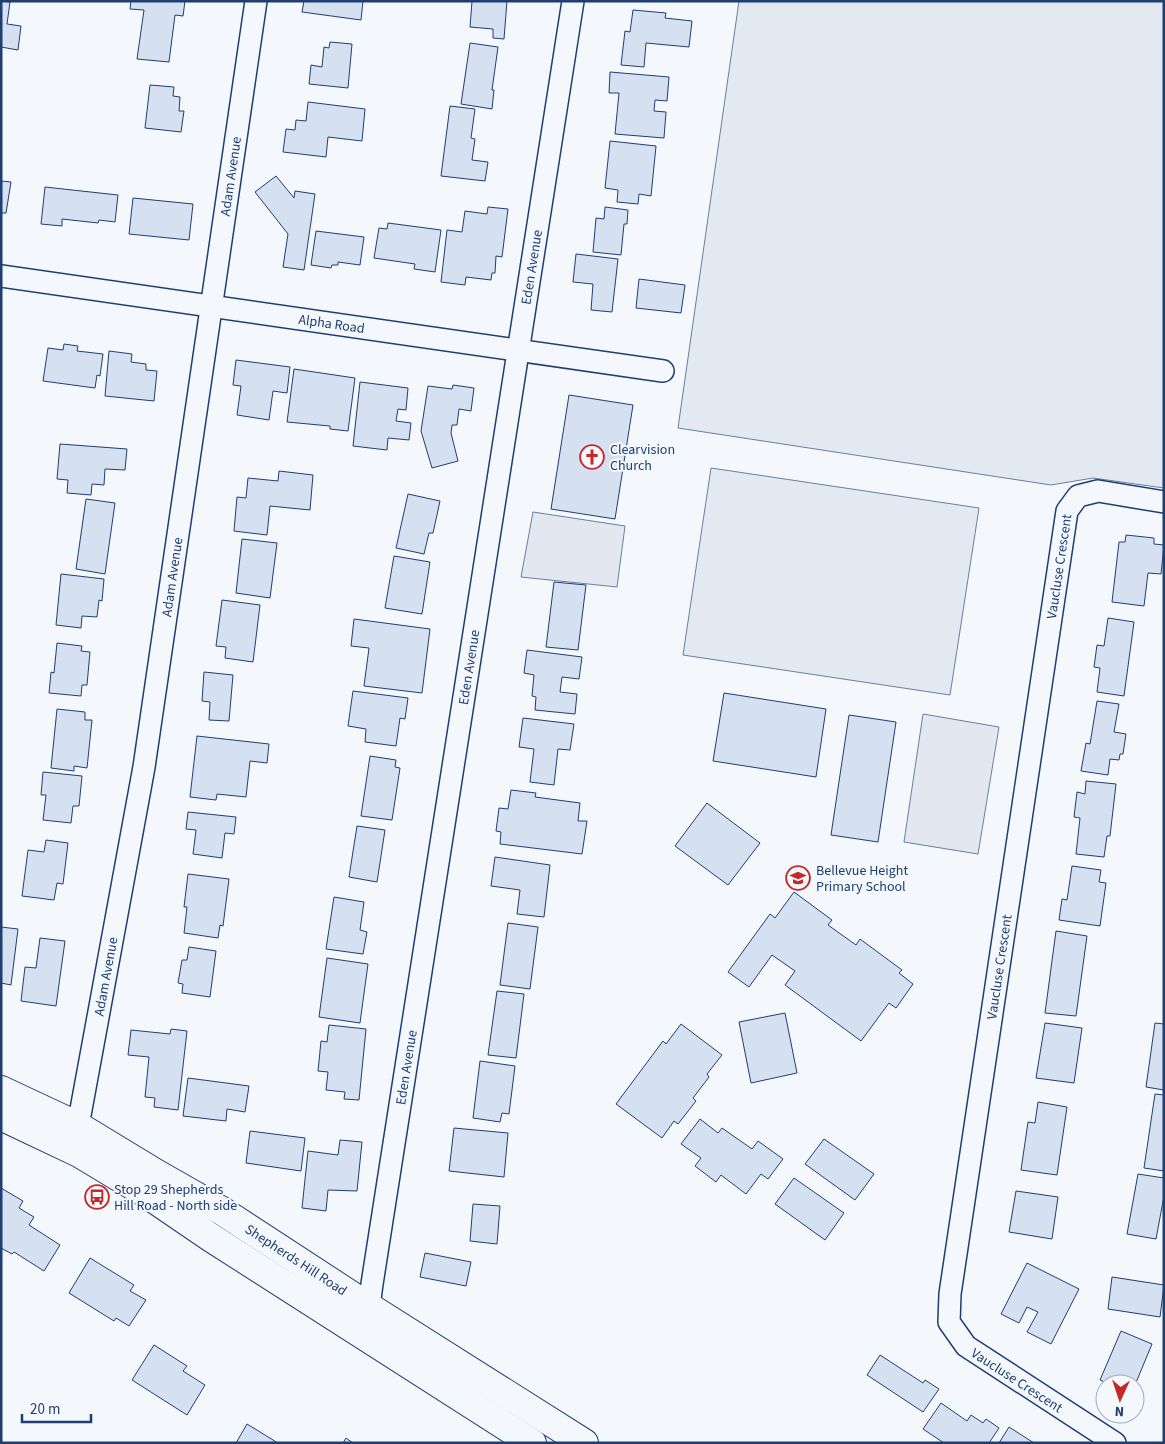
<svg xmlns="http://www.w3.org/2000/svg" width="1165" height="1444" font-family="'Source Sans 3',sans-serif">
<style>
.park{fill:#e3e9f0;stroke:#687fa3}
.parking{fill:#e3e8f0;stroke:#687fa3}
.building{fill:#d5e0f0;stroke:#1d3f73}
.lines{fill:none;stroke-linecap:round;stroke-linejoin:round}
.minor-casing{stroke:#1d3f73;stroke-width:24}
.secondary-casing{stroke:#1d3f73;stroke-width:30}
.minor{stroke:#f4f7fb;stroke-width:21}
.secondary{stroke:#f4f7fb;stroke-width:28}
.labels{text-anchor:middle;stroke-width:4;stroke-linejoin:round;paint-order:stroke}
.street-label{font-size:14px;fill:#1d3f73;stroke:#f4f7fb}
.poi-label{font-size:14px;fill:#1d3f73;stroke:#f4f7fb;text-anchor:start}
</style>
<rect width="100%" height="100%" fill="#f4f7fb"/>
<!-- park -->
<path class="park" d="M739,1H1164V488L1093,478L1051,485L678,428Z
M711,468L979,508L950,695L683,655Z"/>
<!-- parking -->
<path class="parking" d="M533,512L625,526L617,587L521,577Z
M923,714L999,727L978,854L904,842Z"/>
<!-- building -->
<path class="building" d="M1,1L10,2L7,24L21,26L18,50L1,47Z
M131,1H185L183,16L175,15L169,62L137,59L144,10L130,9Z
M304,1H363L361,20L302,12Z
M472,1H507L504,39L493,38V29L470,27Z
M633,10L666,13L665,18L692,21L689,47L646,43L644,67L621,65L625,31L630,32Z
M330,42L352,44L348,88L309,84L311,65L322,67L324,47L329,48Z
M470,43L498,47L492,90H494L492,109L461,104Z
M610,72L669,77L667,101L655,100L654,111L666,112L664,138L615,134L619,93H609Z
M150,85L174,87L173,96L180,97L179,111H184L181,132L145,128Z
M308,102L365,109L362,141L328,137L326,157L283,152L286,129L295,130L296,120L306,121Z
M450,106L475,109L471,138L475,139L472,160L488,162L485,181L441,176Z
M610,141L656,146L651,196L639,194L638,204L617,202L618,190L605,188Z
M276,176L294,198L295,191L315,194L304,270L283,267L288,234L255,192Z
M1,181L11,182L6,213H1Z
M45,187L118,195L115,222L99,220L98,223L62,219V226L41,224Z
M133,198L193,204L189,240L129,234Z
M488,207L508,209L502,257L496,256L495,273H492L491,280L466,277L465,285L441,282L447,230L462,232L465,211L487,214Z
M605,207L628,210L627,224H624L621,255L593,252L596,218L604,219Z
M388,223L441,230L435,272L414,269L415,264L374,258L379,228L387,229Z
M316,231L364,237L360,265L338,262V265H332L331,268L311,265Z
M576,254L618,259L612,312L591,310L593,284L573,282Z
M639,279L685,285L681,313L636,308Z
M64,344L78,346L77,351L103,354L100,376L97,375L95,388L43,381L48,348L63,350Z
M109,351L132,354L131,362L146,364V370L157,371L154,401L105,396Z
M236,360L290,367L287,393L273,391L269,420L237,415L241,386L233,385Z
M294,369L355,378L348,431L330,429V426L287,422Z
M360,382L408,388L406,410L398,409L396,421L411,423L409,440L388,438L387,450L353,446Z
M453,385L474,388L471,411L459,409L457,425H452L451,433L458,461L432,468L421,431L428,386L452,389Z
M569,395L633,405L615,519L551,509Z
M60,444L127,449L125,470L105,469L104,485L92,484L91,495L67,493L68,480L57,479Z
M279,471L313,475L310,510L270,506L267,535L234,531L237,497L246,498L248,478L278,481Z
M408,494L440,501L433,533H429L424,554L396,548Z
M86,499L115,503L105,574L76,569Z
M1126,535L1154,538V544L1164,545L1161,574L1148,573L1144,606L1112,602L1119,542H1125Z
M242,539L277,543L270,598L236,593Z
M394,556L430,562L422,614L385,608Z
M61,574L104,579L102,601L99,600L97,617L82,616L81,628L56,625Z
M554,582L586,585L578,650L546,647Z
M222,600L260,605L253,662L225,658L226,647L216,646Z
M1108,618L1134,622L1124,696L1097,692L1100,668L1094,667L1097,645L1104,646Z
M354,619L430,629L422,693L364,686L369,648L351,646Z
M57,643L82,646L81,651L90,652L87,685H82L81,696L49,693L51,672L54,673Z
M527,650L582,657L579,679L562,677L560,692L577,694L575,714L535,710L536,697L532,696L534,675L524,673Z
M204,672L233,675L229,721L209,720L210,702L202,701Z
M353,691L408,698L405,719L400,718L396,746L365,742L366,729L348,726Z
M724,693L826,709L816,777L713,761Z
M1097,701L1119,704L1114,732L1126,734L1123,754H1120L1119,760L1110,759L1108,775L1081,771L1086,743L1090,744Z
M57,709L85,712V720H92L87,768L74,766V771L51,768Z
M849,715L896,722L878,842L831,835Z
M523,718L574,724L570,750L558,749L554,785L530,782L534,749L519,747Z
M197,736L269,744L267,763L250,761L246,797L217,794L216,800L190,797Z
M370,756L396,760L395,767L400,768L392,820L361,816Z
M43,772L82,776L79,806H73L71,823L43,820L46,795H41Z
M1086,781L1116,784L1110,836H1107L1104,857L1076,854L1080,818L1074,817L1077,792L1085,794Z
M511,790L536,793L535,797L580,803L578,821H587L582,854L500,844L501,832L496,831L499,808L508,809Z
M707,803L760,843L728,885L675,846Z
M188,812L236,817L234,834L225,833L222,858L193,854L196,830L186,829Z
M357,826L385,830L377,882L349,877Z
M46,840L68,843L63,884L57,883L54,900L22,896L28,850L44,852Z
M495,857L550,865L544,917L517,914L520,890L491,886Z
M1072,866L1101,870L1099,882L1106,883L1100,926L1059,920L1062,899L1067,900Z
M188,874L229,879L223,926L220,925L218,938L184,933L187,907H184Z
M794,892L832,920L828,925L856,945L860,939L902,970L899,973L913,984L896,1008L889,1003L861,1041L785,985L795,971L772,955L749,987L728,972L770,914L775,918Z
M334,897L364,902L360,930L367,932L363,954L326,949Z
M508,923L538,927L530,989L500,985Z
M1,927L18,929L11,985L1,983Z
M1056,931L1087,936L1076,1016L1045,1013Z
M40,938L65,941L56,1006L21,1001L25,967L36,968Z
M189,947L216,951L210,997L182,993L183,984L178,983L182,960H187Z
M327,958L368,964L360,1023L319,1017Z
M497,991L524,994L516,1058L488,1055Z
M785,1013L797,1073L751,1083L739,1022Z
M1045,1023L1082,1028L1074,1083L1036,1078Z
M1155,1023L1164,1024V1090L1146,1087Z
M681,1024L722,1055L707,1074L709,1077L693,1098L696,1101L678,1124L674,1121L662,1138L616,1104L663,1041L666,1044Z
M329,1025L366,1029L359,1100L344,1099L345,1092L326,1090L328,1072L318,1071L321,1041L327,1042Z
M171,1029L187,1031L178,1110L154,1107L155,1098L145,1097L149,1057L128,1055L131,1030L170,1034Z
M480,1061L515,1066L509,1114L502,1113L500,1122L473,1118Z
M188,1078L249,1086L245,1112L227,1109L226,1121L183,1116Z
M1155,1094L1164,1095V1171L1144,1168Z
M1038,1102L1067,1107L1057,1175L1021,1170L1028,1122L1035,1123Z
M700,1119L718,1133L722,1128L752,1149L758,1141L783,1159L768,1179L761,1174L746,1194L721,1175L716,1182L695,1166L701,1158L681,1144Z
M454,1128L508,1133L504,1177L449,1171Z
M250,1131L305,1138L301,1171L246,1163Z
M824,1139L874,1174L855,1200L805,1164Z
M340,1140L362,1142L357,1191L328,1190L326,1211L302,1208L308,1151L338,1155Z
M1138,1174L1164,1178V1196L1156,1239L1127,1234Z
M794,1178L844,1213L825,1240L775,1204Z
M1,1188L23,1201L19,1208L34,1217L29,1225L60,1245L44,1271L14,1252L12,1254L1,1248Z
M1016,1191L1058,1197L1052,1239L1009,1232Z
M473,1204L500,1206L497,1244L470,1241Z
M425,1253L471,1262L466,1286L420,1277Z
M90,1258L134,1285L130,1291L146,1300L129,1326L116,1318L114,1321L69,1293Z
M1027,1263L1079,1289L1051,1344L1027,1332L1038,1312L1027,1307L1019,1323L1001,1314Z
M1112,1277L1164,1285L1160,1317L1108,1309Z
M1121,1331L1152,1344L1135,1385L1109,1384L1100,1380Z
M154,1345L187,1366L183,1371L205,1385L187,1415L132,1380Z
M880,1355L923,1383L925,1380L939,1389L923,1412L867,1375Z
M941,1403L967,1421L971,1415L983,1423L986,1419L999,1428L989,1443H944L923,1429Z
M247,1424L278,1443H236Z
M1009,1427L1034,1443H999Z
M346,1438L353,1443H343Z"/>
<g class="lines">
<!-- minor casing -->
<g class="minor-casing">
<g id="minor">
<path id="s1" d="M1,276L663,371"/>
<path id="s2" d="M73,1138L78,1126L144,767L256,1"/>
<path id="s3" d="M361,1318L369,1307L372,1284L573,1"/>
<path id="s4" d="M1115,1443L966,1346L949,1322L950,1294L1067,511L1078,496L1098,491L1164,502"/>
</g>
</g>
<!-- secondary casing -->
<g class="secondary-casing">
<g id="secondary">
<path id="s5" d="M1,1090L78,1126L157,1174L222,1211L369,1307L584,1443"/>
<path d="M1,1116L79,1153L147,1194L210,1237L532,1443"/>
</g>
</g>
<!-- minor -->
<use href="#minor" class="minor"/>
<!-- secondary -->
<use href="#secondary" class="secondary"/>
</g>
<!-- icons -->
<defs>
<g id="church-ring" transform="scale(1.25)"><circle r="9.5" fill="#f4f7fb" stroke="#c62828" stroke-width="1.5"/><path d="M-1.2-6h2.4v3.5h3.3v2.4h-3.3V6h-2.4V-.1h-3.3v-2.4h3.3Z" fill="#c62828"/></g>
<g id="school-ring" transform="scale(1.25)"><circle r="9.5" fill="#f4f7fb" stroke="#c62828" stroke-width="1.5"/><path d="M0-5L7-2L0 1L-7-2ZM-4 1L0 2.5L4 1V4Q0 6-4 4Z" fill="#c62828"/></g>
<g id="bus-ring" transform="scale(1.25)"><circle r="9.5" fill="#f4f7fb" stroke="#c62828" stroke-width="1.5"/><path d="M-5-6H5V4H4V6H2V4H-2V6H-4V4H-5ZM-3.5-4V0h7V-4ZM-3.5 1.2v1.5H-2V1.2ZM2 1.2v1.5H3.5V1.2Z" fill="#c62828"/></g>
</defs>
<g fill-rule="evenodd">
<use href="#church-ring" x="592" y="457"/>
<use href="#school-ring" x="798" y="878"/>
<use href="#bus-ring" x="97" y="1197"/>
</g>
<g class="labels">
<!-- street labels -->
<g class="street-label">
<text dy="5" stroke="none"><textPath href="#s2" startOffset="975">Adam Avenue</textPath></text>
<text dy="5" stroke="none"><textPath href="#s3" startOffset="1066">Eden Avenue</textPath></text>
<text dy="5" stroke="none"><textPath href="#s1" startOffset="334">Alpha Road</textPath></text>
<text dy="5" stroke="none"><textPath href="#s4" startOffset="971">Vaucluse Crescent</textPath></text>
<text dy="5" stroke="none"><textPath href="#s2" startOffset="570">Adam Avenue</textPath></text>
<text dy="5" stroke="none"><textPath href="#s3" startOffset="661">Eden Avenue</textPath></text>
<text dy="5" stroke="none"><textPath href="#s4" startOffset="566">Vaucluse Crescent</textPath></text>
<text dy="5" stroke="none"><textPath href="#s2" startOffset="165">Adam Avenue</textPath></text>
<text dy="5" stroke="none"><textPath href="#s3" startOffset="256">Eden Avenue</textPath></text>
<text dy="5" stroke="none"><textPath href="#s5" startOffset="341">Shepherds Hill Road</textPath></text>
<text transform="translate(1017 1380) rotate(33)" y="5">Vaucluse Crescent</text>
</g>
<!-- poi labels -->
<g class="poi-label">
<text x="610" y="454">Clearvision<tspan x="610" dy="16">Church</tspan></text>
<text x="816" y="875">Bellevue Height<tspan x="816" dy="16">Primary School</tspan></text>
<text x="114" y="1194">Stop 29 Shepherds<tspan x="114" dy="16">Hill Road - North side</tspan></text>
</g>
</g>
<!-- border -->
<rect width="1165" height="1444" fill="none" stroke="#1d3f73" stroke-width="5"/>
<!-- north arrow -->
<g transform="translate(1120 1399) rotate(183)"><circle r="24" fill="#f4f7fb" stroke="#9eadc5"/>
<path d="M0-4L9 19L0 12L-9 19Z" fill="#c62828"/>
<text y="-8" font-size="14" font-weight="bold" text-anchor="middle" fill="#1d3f73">N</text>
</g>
<!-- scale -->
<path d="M22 1414v8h69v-8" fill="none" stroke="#1d3f73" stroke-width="2.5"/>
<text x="30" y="1414" font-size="15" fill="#1d3f73" stroke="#f4f7fb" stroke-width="4" paint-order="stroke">20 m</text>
</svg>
